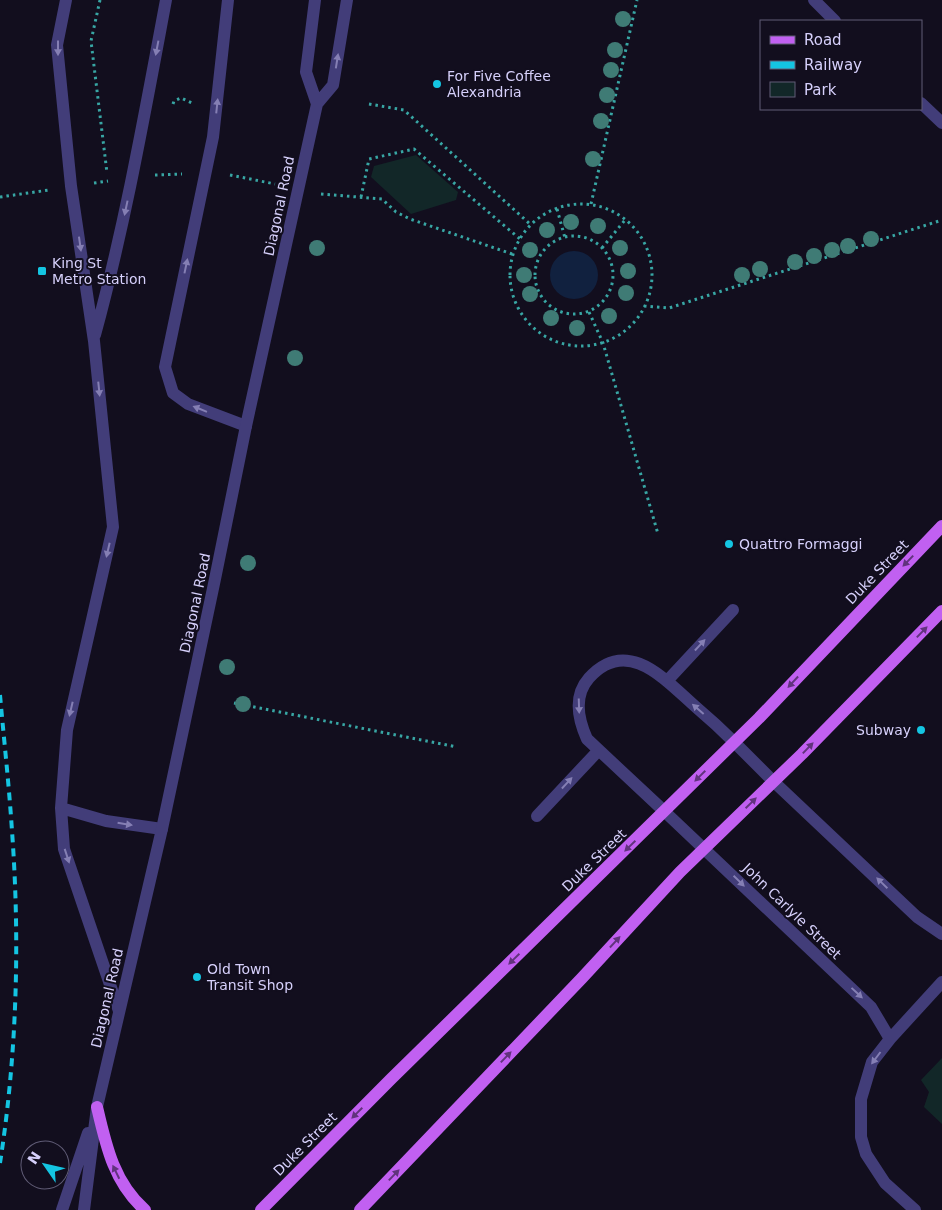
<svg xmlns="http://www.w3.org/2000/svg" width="942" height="1210" font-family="'DejaVu Sans',sans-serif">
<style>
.green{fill:#122728}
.water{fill:#11213f}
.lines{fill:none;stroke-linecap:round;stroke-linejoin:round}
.path{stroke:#38a6a4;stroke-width:3;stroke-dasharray:2.5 4;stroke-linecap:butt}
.service{stroke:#423d79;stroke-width:12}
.minor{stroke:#423d79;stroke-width:12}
.tertiary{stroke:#423d79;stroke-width:12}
.primary{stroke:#c160f1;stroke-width:12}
.rail{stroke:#14c5e2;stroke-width:4;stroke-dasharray:8 6;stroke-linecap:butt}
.tree{fill:#3f7b75}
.oneway{fill:#857fb4}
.oneway2{fill:#61337d}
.poi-dot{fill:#14c5e2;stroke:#120e1e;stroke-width:2}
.labels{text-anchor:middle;stroke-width:4;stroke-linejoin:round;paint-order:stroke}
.poi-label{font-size:14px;fill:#d6d0fb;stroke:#120e1e;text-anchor:start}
.street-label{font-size:14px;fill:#d6d0fb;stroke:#120e1e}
</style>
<rect width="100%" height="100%" fill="#120e1e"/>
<!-- green -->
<path class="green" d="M416,155L458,192L456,200L411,214L371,177L374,166Z
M942,1058V1124L924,1107L929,1092L921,1080Z"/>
<!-- water -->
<path class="water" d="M550 275a24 24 0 1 1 48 0a24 24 0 1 1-48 0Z"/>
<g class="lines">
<!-- path -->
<path class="path" d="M100,0L91,41L107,173
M173,104L174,101L181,98L192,103
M369,104L404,110L531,225
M155,175L182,174
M230,175L275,184
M94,183L108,181
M321,194L382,199L396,212L410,219L512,254
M0,197L49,190
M361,197L369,159L414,149L520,239
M591,204L637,0
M510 275a71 71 0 1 1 142 0a71 71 0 1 1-142 0Z
M557,209L565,238
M535 275a39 39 0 1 1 78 0a39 39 0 1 1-78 0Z
M602,248L625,220
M644,306L669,308L942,220
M589,312L603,343L658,534
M234,703L457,747"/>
<!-- service -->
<path class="service" d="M66,0L57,45L71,186L94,341L113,527L67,730L61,808L64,849L119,1011
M228,0L213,137L165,367L173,393L188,404L246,426
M95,335C125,225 145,112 166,0
M667,681L733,610
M61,808L106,821L162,829
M664,811L587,739C578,719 573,696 589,678C628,635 666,681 697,708C710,719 722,730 734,742
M537,816L598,751"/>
<!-- minor -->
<path class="minor" d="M814,0L835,21
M921,103L942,123
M734,742L773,781L917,917L942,934
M664,811L871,1007L890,1039
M915,1210L885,1183L866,1154L861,1137V1099L872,1062L890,1039L942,982"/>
<!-- tertiary -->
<path class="tertiary" d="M315,0L306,72L317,104
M62,1210L88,1133
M84,1210L97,1107L162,829L215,579L246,426L317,104L333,85L347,0"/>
<!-- primary -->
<path class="primary" d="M97,1107C106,1146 114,1183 145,1210
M261,1210L391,1079L759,718L942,526
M360,1210L582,978L680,872L802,754L942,611"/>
<!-- rail -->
<path class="rail" d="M0,695C4,740 9,785 12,831C20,941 17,1054 0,1163"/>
</g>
<!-- trees -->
<g class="tree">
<circle cx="623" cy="19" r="8"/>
<circle cx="615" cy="50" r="8"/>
<circle cx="611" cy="70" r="8"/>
<circle cx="607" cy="95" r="8"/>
<circle cx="601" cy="121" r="8"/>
<circle cx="593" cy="159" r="8"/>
<circle cx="571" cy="222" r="8"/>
<circle cx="598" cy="226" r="8"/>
<circle cx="547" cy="230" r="8"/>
<circle cx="871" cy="239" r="8"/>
<circle cx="848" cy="246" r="8"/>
<circle cx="317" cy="248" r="8"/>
<circle cx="620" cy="248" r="8"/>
<circle cx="530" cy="250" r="8"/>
<circle cx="832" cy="250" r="8"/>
<circle cx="814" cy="256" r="8"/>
<circle cx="795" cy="262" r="8"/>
<circle cx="760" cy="269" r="8"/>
<circle cx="628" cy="271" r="8"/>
<circle cx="524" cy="275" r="8"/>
<circle cx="742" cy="275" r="8"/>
<circle cx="626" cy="293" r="8"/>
<circle cx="530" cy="294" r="8"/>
<circle cx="609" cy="316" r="8"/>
<circle cx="551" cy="318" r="8"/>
<circle cx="577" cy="328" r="8"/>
<circle cx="295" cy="358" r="8"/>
<circle cx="248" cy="563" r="8"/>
<circle cx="227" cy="667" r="8"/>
<circle cx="243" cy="704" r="8"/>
</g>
<!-- one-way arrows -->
<defs><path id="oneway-solid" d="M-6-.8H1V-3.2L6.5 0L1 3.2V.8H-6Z" transform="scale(1.25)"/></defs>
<g class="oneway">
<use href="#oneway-solid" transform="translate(58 48) rotate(90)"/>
<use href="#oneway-solid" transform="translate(157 48) rotate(101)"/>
<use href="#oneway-solid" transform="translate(337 61) rotate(-81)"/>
<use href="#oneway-solid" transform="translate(217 106) rotate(-84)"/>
<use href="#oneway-solid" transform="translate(126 208) rotate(102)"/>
<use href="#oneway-solid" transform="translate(80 244) rotate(82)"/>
<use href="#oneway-solid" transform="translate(186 266) rotate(-78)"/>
<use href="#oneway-solid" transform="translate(99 389) rotate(84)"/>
<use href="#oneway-solid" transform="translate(200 409) rotate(-158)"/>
<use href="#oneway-solid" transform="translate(108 550) rotate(103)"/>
<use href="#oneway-solid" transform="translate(700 645) rotate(-47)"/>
<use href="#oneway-solid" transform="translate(579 706) rotate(88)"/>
<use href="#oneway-solid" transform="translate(71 709) rotate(103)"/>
<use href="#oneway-solid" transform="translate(698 709) rotate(-139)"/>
<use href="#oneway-solid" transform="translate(567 783) rotate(-47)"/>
<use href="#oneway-solid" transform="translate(125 824) rotate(9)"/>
<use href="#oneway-solid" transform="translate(67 856) rotate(72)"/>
<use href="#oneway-solid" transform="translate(739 881) rotate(44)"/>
<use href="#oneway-solid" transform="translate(882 883) rotate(-136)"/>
<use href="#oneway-solid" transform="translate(857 993) rotate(43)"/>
<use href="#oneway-solid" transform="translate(876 1058) rotate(127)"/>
</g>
<g class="oneway2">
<use href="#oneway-solid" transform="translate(908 561) rotate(134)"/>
<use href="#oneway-solid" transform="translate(922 632) rotate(-46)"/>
<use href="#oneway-solid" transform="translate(793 682) rotate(133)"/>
<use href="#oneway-solid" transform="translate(808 748) rotate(-46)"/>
<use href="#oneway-solid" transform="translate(700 776) rotate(135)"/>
<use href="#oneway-solid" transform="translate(751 803) rotate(-44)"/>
<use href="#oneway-solid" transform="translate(630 846) rotate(136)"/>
<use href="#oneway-solid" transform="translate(615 942) rotate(-47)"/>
<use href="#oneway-solid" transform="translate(514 959) rotate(136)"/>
<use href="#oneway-solid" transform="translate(506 1057) rotate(-46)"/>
<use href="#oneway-solid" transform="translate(357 1113) rotate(135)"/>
<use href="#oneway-solid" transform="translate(116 1172) rotate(-116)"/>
<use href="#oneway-solid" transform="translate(394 1175) rotate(-46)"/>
</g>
<!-- markers -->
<g class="poi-dot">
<circle cx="437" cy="84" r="5"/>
<rect x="37" y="266" width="10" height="10" rx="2.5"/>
<circle cx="729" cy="544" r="5"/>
<circle cx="921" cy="730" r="5"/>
<circle cx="197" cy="977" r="5"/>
</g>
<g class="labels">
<!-- poi labels -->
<g class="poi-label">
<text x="447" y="81">For Five Coffee<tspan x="447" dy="16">Alexandria</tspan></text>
<text x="52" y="268">King St<tspan x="52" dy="16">Metro Station</tspan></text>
<text x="739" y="549">Quattro Formaggi</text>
<text x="911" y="735" text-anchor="end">Subway</text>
<text x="207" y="974">Old Town<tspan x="207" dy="16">Transit Shop</tspan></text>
</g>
<!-- street labels -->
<g class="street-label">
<text transform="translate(279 206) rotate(-78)" y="5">Diagonal Road</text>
<text transform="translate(877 572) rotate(-46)" y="5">Duke Street</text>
<text transform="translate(195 603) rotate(-78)" y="5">Diagonal Road</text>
<text transform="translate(594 860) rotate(-44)" y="5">Duke Street</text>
<text transform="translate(792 911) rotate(44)" y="5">John Carlyle Street</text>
<text transform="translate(107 998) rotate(-77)" y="5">Diagonal Road</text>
<text transform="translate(305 1144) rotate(-45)" y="5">Duke Street</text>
</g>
</g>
<!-- legend -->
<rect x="760" y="20" width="162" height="90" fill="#120e1e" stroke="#605c76"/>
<rect x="770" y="36" width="25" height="8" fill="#c160f1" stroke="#605c76"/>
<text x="804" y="45" font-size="15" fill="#d6d0fb">Road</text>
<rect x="770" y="61" width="25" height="8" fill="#14c5e2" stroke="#605c76"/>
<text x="804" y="70" font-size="15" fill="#d6d0fb">Railway</text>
<rect x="770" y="82" width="25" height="15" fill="#122728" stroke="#605c76"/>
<text x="804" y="95" font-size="15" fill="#d6d0fb">Park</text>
<!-- north arrow -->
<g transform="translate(45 1165) rotate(304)"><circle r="24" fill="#120e1e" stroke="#605c76"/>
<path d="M0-4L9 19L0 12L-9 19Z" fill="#14c5e2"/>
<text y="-8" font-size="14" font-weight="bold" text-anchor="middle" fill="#d6d0fb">N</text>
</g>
</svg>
